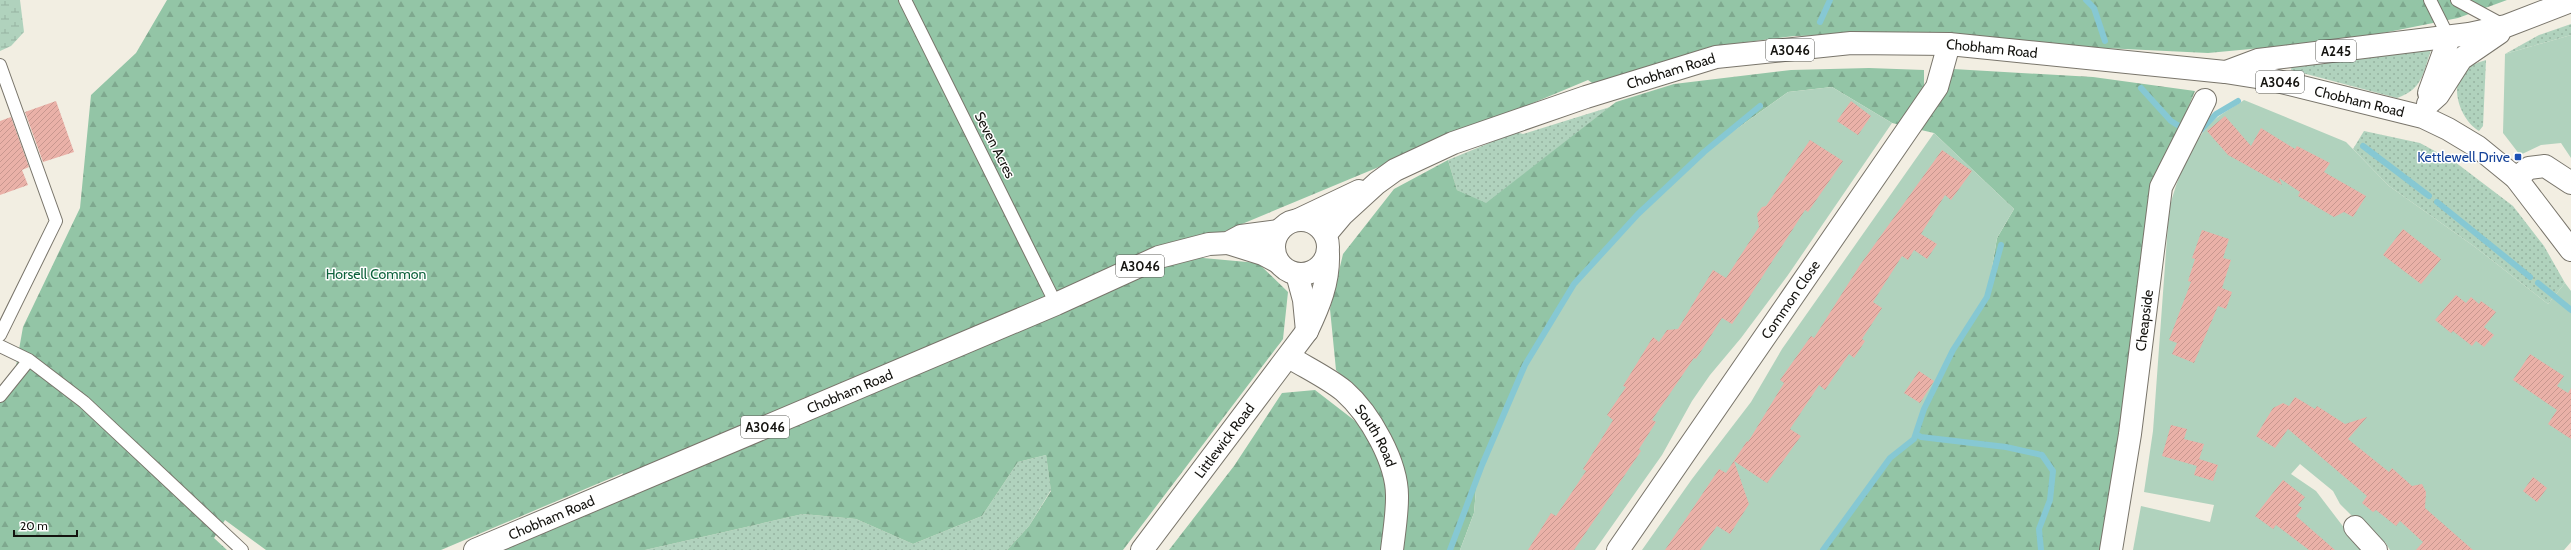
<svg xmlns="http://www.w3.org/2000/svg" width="2571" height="550" font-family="Cabin,sans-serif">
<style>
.grass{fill:url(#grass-dots)}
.forest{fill:url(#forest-firs)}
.wetland{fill:url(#wetland-marsh)}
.garden{fill:#b0d2bd}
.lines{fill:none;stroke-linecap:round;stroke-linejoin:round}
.stream{stroke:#86c8d3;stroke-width:6}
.building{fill:url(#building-hatch)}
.service-casing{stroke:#79756b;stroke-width:14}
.minor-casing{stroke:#79756b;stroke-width:24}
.tertiary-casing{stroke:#79756b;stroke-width:24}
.primary-casing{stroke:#79756b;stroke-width:24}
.service{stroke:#fff;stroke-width:12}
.minor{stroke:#fff;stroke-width:22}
.tertiary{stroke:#fff;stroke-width:22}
.primary{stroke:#fff;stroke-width:22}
.transit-dot{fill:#1a4fb4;stroke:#fff;stroke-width:1.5}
.labels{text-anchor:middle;stroke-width:3;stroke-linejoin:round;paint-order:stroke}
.shield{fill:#fff;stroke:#5a5a57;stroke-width:1}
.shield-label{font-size:13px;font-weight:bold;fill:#14130f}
.street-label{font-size:14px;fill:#14130f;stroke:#fff}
.transit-label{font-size:14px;fill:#164399;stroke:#fff;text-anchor:end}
.park-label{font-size:14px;fill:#0c613b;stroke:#fff}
</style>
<defs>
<pattern id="grass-dots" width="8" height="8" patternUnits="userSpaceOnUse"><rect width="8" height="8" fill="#b0d2bd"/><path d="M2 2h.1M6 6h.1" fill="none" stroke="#96b3a1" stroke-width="1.8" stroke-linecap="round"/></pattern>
<pattern id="forest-firs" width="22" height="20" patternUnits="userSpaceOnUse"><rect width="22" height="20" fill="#93c5a6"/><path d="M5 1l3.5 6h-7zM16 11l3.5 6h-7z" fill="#7ea88e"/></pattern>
<pattern id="wetland-marsh" width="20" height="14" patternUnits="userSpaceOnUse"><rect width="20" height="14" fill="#b0d2bd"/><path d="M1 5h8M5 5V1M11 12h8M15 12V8" fill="none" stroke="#96b3a1"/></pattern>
<pattern id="building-hatch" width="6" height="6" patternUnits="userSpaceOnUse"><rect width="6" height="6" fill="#eab1a8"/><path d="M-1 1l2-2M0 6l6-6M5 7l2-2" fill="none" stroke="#c8978f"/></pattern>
</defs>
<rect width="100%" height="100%" fill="#f2eee2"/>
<!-- grass -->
<path class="grass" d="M2571,24V35L2505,54L2539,35Z
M2431,50C2423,73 2423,89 2397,98L2291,70L2292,65Z
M2486,60L2483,126L2479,131C2460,120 2446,82 2469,67C2473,64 2480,62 2486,60Z
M1610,107L1486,204L1457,190L1448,160L1516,132L1523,134Z
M2364,131L2420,143L2455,162L2513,206L2544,246L2565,283L2548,304L2475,247L2389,186L2353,149Z
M1046,455L1051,490L1029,526L1007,550H645L803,514L856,519L913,544L982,516L1018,462Z"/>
<!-- forest -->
<path class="forest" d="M167,0H2507L2458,18L2348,40L2208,53L2104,48L1898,34L1794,36L1709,47L1595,85L1588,80L1218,234L1192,257L1258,263L1288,292L1283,339L1123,550H1007L1029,526L1051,491L1046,455L1018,462L982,516L913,544L856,519L803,514L645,550H495L609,503L623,473L441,550H266L225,520L214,538L227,550H0V403L12,389L23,327L80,208L91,95L136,53Z
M1869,68L1924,70V91L1905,126L1892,123L1832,87L1788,92L1707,150L1659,194L1574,284L1526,362L1477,477L1474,513L1460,550H1169L1234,466L1282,393L1315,390L1363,427L1381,417L1336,370L1330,309L1343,254L1394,189L1448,160L1457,190L1486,203L1616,102L1674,84L1791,70Z
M1953,69L2093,77L2195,91L2159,177L2103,550H1822L1890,458L1914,439L1924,409L1953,350L1987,297L1997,238L2014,209L1934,133L1921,130Z"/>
<!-- wetland -->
<path class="wetland" d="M0,0H20L24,32L11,46L0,51Z"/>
<!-- garden -->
<path class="garden" d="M2571,35V158L2561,143L2541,145L2520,155L2503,133L2505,54Z
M1832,87L1892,123L1788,275L1741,338L1710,375L1692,401L1662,455L1595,550H1460L1474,513L1477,477L1514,390L1526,362L1574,284L1637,215L1707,150L1788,92Z
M2244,100L2346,142L2389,186L2475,247L2548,304L2565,283L2571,291V542L2564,550H2390L2385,542L2380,544L2340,504L2333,491L2300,464L2291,474L2316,491L2361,550H2133L2141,506L2210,522L2214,505L2144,492L2153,431L2169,210C2177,179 2189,146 2211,123C2220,114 2234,107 2244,100Z
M1934,133L2014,209L1997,238L1987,297L1953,350L1924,409L1914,439L1890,458L1822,550H1642L1692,479L1751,402L1782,349Z"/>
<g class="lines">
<!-- stream -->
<path class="stream" d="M2086,0L2094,8L2105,41
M1820,22L1830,0
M2141,88L2171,121L2184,129
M2201,130L2216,114L2238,101
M2363,146L2429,196
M2437,202L2530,277
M2538,283L2571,310
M1916,434L1921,437L2006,447L2042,455L2053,471L2050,500L2039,529L2041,550
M1450,550L1482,465L1525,365L1574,284L1638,214L1704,152L1760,106
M1823,550L1890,458L1914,439L1924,409L1953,350L1987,297L2001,245"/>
</g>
<!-- building -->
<path class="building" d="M56,101L74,152L43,162L25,112Z
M1851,101L1871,116L1858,135L1837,121Z
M2225,116L2251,146L2261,128L2295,149L2297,146L2330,163L2324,172L2366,196L2353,217L2344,212L2334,217L2298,196L2300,192L2279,178L2282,185L2228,155L2207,131Z
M11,117L29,167L22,170L28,185L0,195V121Z
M1810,140L1843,161L1808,212L1805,210L1732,324L1722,318L1696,359L1694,358L1652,420L1656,422L1639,449L1641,451L1574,550H1528L1551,513L1556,516L1586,471L1583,469L1613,420L1607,415L1626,387L1623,386L1653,337L1659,342L1667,330L1678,329L1713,270L1726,278L1759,227L1757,214L1762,207L1766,206Z
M1942,150L1972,171L1951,200L1945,195L1921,234L1937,244L1927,259L1914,250L1908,260L1902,256L1873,302L1882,308L1862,339L1865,341L1854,358L1849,354L1825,390L1819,385L1790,429L1801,436L1767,483L1734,461L1749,504L1730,534L1717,526L1700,550H1665L1719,469L1726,473L1747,441L1748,442L1784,383L1780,380L1811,336L1814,338L1860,265Z
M2403,229L2441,259L2421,284L2383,255Z
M2202,230L2229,239L2223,258L2231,260L2222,288L2232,292L2226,309L2218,306L2194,363L2172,354L2177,343L2169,340L2191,282L2188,281L2195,259L2192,258Z
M2456,295L2466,303L2471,297L2479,304L2481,301L2496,312L2484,327L2494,335L2484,347L2476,341L2472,346L2453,331L2451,333L2435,320Z
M2530,354L2564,376L2557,386L2568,393L2571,388V439L2548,424L2557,410L2513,380Z
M1919,371L1934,381L1920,403L1904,393Z
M2295,397L2315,409L2317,406L2345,424L2367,417L2348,439L2389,472L2392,468L2412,486L2422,484L2426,492L2425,508L2473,550H2416L2423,542L2400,521L2396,526L2376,510L2373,512L2362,503L2367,496L2288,429L2275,448L2256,436L2273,408L2283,403L2289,406Z
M2171,425L2187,429L2184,439L2204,444L2197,466L2162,456Z
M2199,459L2218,465L2213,481L2194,475Z
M2533,477L2547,488L2537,502L2523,491Z
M2283,480L2305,497L2298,505L2302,508L2296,516L2335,550H2309L2276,525L2273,529L2255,516Z"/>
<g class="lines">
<!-- service casing -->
<g class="service-casing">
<path id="service" d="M905,0L1056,304
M2430,0L2449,38
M2457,0L2505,26
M0,65L56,221L0,335
M0,346L29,360L84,402L242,550
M0,396L29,360"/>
</g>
<!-- minor casing -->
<g class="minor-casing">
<g id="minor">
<path d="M2516,178L2529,168L2545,166L2571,183"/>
<path id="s1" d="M1289,357C1307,368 1328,378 1344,391C1370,414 1398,463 1397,498C1397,515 1394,533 1392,550"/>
<path d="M2355,527L2376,550"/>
<path id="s2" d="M1618,550L1937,87L1949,44"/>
<path id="s3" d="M2111,550L2130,434L2161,187L2205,100"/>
</g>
</g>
<!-- tertiary casing -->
<g class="tertiary-casing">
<g id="tertiary">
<path d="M1297,274L1304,300L1307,331"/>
<path id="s4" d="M1142,550L1307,331C1319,306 1329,282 1328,254"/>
</g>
</g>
<!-- primary casing -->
<g class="primary-casing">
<g id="primary">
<path d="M2226,72L2258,60L2469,34L2506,26L2571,1"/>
<path d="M2429,93L2449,38"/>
<path d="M2428,104L2438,95L2461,59L2499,33"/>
<path d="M1300,219L1359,191"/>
<circle cx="1301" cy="247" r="27"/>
<path id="s5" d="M1326,234L1342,215L1377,183L1395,170L1453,143L1586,97L1716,57L1851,43L1949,44L2225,72L2269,79L2423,117L2448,129L2478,147L2516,178L2571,250"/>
<path d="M1228,243L1263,254L1278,262"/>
<path id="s6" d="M475,550L1056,304L1159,257L1209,244L1228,243L1241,236L1279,231"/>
</g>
</g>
<!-- service -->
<use href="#service" class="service"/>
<!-- minor -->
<use href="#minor" class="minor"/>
<!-- tertiary -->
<use href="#tertiary" class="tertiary"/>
<!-- primary -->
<use href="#primary" class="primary"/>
</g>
<!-- markers -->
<rect class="transit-dot" x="2514" y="153" width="8" height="8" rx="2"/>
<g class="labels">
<!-- shield labels -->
<g class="shield">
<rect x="1766" y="39" width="48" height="22" rx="3"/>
<rect x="2316" y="40" width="40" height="22" rx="3"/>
<rect x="2256" y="71" width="48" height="22" rx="3"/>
<rect x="1116" y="255" width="48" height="22" rx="3"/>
<rect x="741" y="416" width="48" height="22" rx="3"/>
</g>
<g class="shield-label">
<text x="1790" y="55">A3046</text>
<text x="2336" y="56">A245</text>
<text x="2280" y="87">A3046</text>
<text x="1140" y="271">A3046</text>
<text x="765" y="432">A3046</text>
</g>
<!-- street labels -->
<g class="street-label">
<text dy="5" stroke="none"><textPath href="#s5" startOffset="712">Chobham Road</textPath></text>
<text dy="5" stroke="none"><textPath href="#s5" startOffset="388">Chobham Road</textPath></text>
<text dy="5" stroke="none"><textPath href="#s5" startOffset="1084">Chobham Road</textPath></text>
<text transform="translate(995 145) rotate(63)" y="5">Seven Acres</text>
<text dy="5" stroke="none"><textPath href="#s2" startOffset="304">Common Close</textPath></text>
<text dy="5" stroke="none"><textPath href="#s3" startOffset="232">Cheapside</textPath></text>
<text dy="5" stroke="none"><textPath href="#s6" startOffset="407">Chobham Road</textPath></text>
<text dy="5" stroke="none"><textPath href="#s1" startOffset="120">South Road</textPath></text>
<text dy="5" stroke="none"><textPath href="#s4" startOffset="137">Littlewick Road</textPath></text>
<text dy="5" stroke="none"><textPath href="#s6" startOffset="83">Chobham Road</textPath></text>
</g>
<!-- transit labels -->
<g class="transit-label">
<text x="2510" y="162">Kettlewell Drive</text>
</g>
<!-- park labels -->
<g class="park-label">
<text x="376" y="279">Horsell Common</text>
</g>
</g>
<!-- scale -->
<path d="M14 530v6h63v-6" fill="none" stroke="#14130f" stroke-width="2"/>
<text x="20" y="530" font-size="12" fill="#14130f" stroke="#ffffff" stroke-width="3" paint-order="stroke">20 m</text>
</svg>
